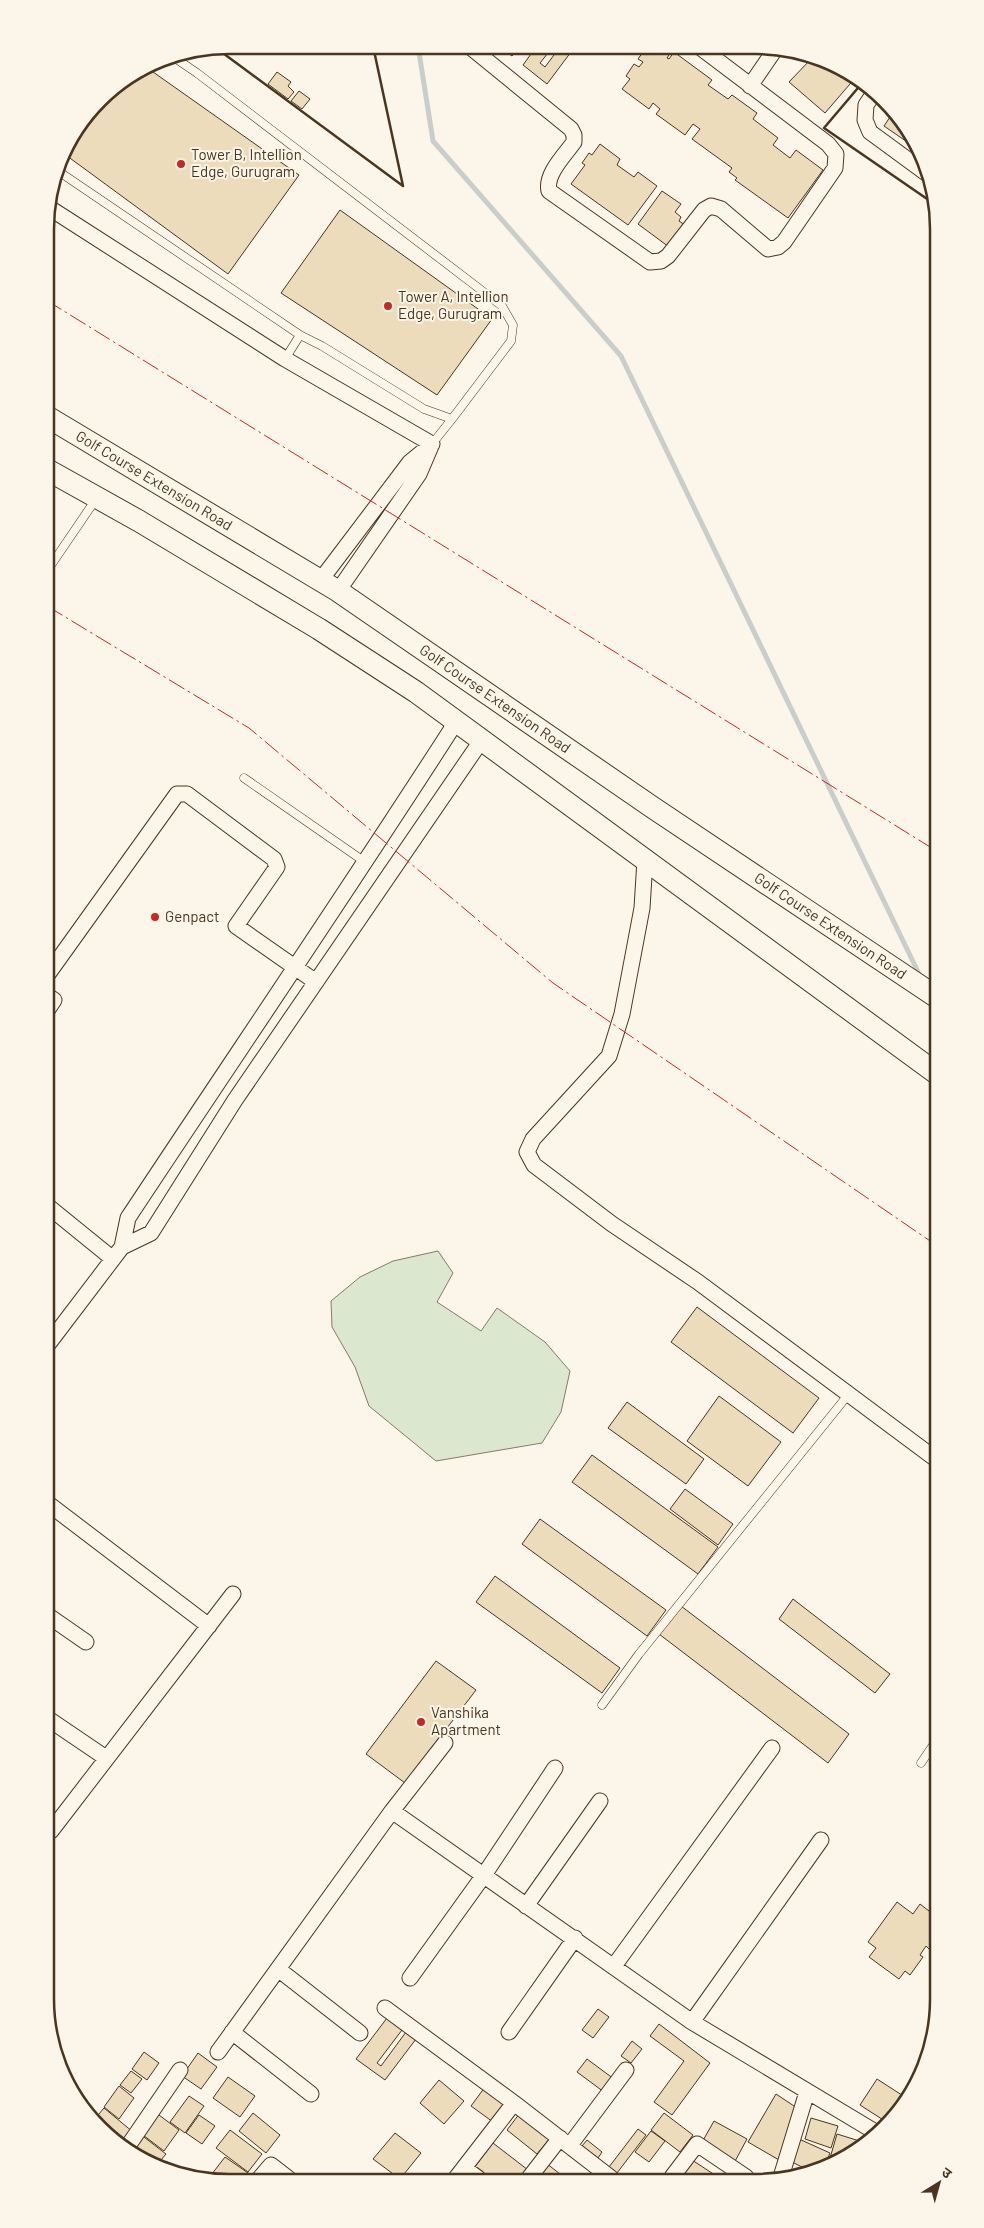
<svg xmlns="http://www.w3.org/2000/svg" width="984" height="2228" font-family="Barlow,'Noto Sans Devanagari',sans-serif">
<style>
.green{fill:#dce7d0;stroke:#887966}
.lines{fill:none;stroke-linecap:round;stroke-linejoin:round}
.stream{stroke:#c9cecd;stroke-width:5}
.building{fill:#ecdcbc;stroke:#4a3520;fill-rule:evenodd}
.service-casing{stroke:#4a3520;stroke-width:9}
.minor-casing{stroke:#4a3520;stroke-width:17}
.secondary-casing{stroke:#4a3520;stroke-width:23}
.service{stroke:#fbf6e9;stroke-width:8}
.minor{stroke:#fbf6e9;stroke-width:15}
.secondary{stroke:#fbf6e9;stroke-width:21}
.wall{stroke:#4a3520;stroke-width:2.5}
.power{stroke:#c62828;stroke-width:1;stroke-dasharray:18 4 2.5 4;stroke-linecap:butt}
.poi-dot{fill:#c62828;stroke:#fbf6e9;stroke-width:2}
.labels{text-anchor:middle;stroke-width:4;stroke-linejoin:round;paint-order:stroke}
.poi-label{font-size:15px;fill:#4a3520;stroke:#fbf6e9;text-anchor:start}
.street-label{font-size:15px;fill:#4a3520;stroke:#fbf6e9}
.rim{fill:none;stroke:#4a3520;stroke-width:2.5}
</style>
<rect width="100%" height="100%" fill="#fbf6e9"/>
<!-- green -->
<path class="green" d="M438,1251L453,1273L437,1302L481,1331L497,1308L545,1342L570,1371L561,1412L542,1443L436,1461L369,1406L355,1367L332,1327L331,1301L360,1277L393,1261Z"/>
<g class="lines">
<!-- stream -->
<path class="stream" d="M418,46L433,141L621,356L920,976"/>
</g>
<!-- building -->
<path class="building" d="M499,47H519L512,56Z
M536,47H564L571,52L547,84L523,65ZM552,48L557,51L545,67L540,63Z
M659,48L669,55L667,58L669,59L674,52L712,80L708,85L728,99L732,95L757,113L753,119L778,138L773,145L790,158L796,150L823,170L788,218L735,180L737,178L729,172L732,168L692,139L700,129L693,124L685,135L656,114L660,109L653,103L649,109L622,89L630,79L626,76L634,64L639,67L643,62L638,59L643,52L647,55L650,52L654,55Z
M804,53L836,64L856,77L825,113L789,82L811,59Z
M146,67L299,175L228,274L63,153L64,147L107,91Z
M277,72L291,82L288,86L294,92L288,99L268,84Z
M299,91L310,99L302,109L291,101Z
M894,111L908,127L916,148L884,126Z
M600,144L620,159L617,165L634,177L638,172L657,186L628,225L571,184L585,165L582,163L589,153L592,155Z
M662,191L681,204L675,212L681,217L679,221L685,225L669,247L638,224Z
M340,210L492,319L437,395L281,293Z
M697,1307L819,1398L793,1433L671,1342Z
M719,1396L781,1442L748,1486L687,1441Z
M627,1402L704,1459L686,1484L608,1428Z
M592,1455L718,1547L698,1574L572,1482Z
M685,1489L733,1524L718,1545L670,1509Z
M540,1519L666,1610L647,1636L522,1544Z
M495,1576L620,1668L602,1693L476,1602Z
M793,1599L890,1674L875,1693L779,1619Z
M681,1606L849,1734L828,1763L659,1634Z
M436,1661L476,1690L405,1783L366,1754Z
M897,1902L913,1914L920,1904L938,1918L932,1927L938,1931V1936L929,1949L926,1946L920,1955L923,1957L910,1975L905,1971L899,1979L869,1957L876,1948L868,1942Z
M598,2009L609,2017L593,2038L582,2030Z
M387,2018L402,2030L377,2063L381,2066L406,2032L416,2039L385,2080L356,2059Z
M659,2024L710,2063L672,2115L654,2102L684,2061L650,2036Z
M632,2041L642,2049L631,2063L621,2056Z
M144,2052L159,2063L147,2080L132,2069Z
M198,2053L217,2067L201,2089L182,2076Z
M587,2059L614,2079L604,2092L577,2072Z
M131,2071L142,2079L131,2093L120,2085Z
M228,2077L255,2096L240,2117L213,2098Z
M877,2079L908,2099L901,2111L888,2123L860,2105Z
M439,2080L464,2101L444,2124L420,2103Z
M119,2086L134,2098L119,2119L104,2107Z
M485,2087L507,2104L493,2122L471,2106Z
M776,2094L797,2108L779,2160L748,2142Z
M189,2096L204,2106L185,2133L170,2122Z
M104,2108L133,2132L121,2146L107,2137L93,2121Z
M155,2112L179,2130L164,2151L139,2132Z
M253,2113L280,2135L266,2153L239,2131Z
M520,2113L551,2137L537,2154L507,2130Z
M664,2113L693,2135L680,2152L651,2130Z
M199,2115L215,2126L202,2144L186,2133Z
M811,2118L838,2126L831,2148L805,2139Z
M714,2121L747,2139L734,2163L701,2144Z
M638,2129L646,2135L617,2173L609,2167Z
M230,2130L262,2154L248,2172L216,2148Z
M651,2131L665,2141L649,2162L635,2152Z
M395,2133L421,2153L400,2179L373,2159Z
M140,2134L166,2154L156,2166L131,2146Z
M837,2134L866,2143L857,2152L839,2160L830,2158Z
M799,2139L830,2153L824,2167L812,2172L792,2162Z
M587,2140L602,2152L598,2158L582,2146Z
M493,2143L528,2170L522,2178H487L474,2168Z
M225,2157L251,2175L248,2179H208Z
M692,2160L718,2177H681Z
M166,2161L179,2171L177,2174L160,2168Z
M546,2163L565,2178H534Z"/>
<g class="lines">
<!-- service casing -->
<g class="service-casing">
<path id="service" d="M58,171L300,335L322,346L424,409L452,419L511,341L513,325L502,306L197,73L172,56
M285,359L300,335
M432,444L452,419
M47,571L96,499
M244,778L365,862
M602,1705L639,1654L848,1395
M921,1763L938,1738"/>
</g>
<!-- minor casing -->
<g class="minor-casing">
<path id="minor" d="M469,46L571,129L574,135V142C565,155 545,174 549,191L650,262L661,261L668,256L704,210L711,206L721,209L768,249L778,247L784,242L835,168L836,154L828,144L701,48
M750,86L776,48
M876,90L866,105L865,120L870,132L930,176
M48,207L285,359L432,444
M320,581L410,462L432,444
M338,591L419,474L431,446
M645,860L642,908L622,1014L609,1056L533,1139L527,1152L534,1165L612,1224L698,1282L937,1460
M48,974L177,794H187L274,859L277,867L236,926L316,982
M48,996L54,1000L48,1009
M49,1207L113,1259
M122,1247L151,1233L235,1100L481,741
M49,1343L122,1247L128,1218C237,1053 349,889 456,722
M50,1505L209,1626
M50,1617L86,1642
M50,1720L106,1758
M392,1811L692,2022L877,2133
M51,1831L233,1594
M526,1906L600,1801
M614,1966L772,1748
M278,1969L360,2033
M410,1978L484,1875L555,1768
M385,2008L514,2103L611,2178
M692,2022L821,1840
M232,2032L311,2094
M509,2032L575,1938
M218,2052L392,1811L445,1743
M570,2145L626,2070
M126,2149L180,2070
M464,2168L478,2178
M672,2177L697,2144L746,2177
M781,2177L807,2092
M456,2178L514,2103
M529,2178L560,2138
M259,2179L271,2165L289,2179"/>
</g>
<!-- secondary casing -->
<g class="secondary-casing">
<g id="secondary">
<path id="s1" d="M46,416L338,591L652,807L935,996"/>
<path d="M46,469L139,521L319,629L416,692L936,1073"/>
</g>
</g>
<!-- service -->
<use href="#service" class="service"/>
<!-- minor -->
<use href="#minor" class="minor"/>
<!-- secondary -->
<use href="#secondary" class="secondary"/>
<!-- wall -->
<path class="wall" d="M216,48L403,186L373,46
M863,82L824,128L933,203"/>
<!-- power -->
<path class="power" d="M46,300L935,850
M47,606L249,728L553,983L936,1245"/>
</g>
<!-- markers -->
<g class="poi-dot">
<circle cx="181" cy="164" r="5"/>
<circle cx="388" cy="306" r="5"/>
<circle cx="155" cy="917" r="5"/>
<circle cx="421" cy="1722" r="5"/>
</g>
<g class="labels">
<!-- poi labels -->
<g class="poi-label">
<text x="191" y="160">Tower B, Intellion<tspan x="191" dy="17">Edge, Gurugram</tspan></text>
<text x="398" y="302">Tower A, Intellion<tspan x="398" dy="17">Edge, Gurugram</tspan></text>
<text x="165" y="922">Genpact</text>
<text x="431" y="1718">Vanshika<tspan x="431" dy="17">Apartment</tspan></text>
</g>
<!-- street labels -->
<g class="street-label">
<text dy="5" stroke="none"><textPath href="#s1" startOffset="126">Golf Course Extension Road</textPath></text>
<text dy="5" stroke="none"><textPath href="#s1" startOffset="531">Golf Course Extension Road</textPath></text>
<text dy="5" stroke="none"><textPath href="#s1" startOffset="936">Golf Course Extension Road</textPath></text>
</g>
</g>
<!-- crop -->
<path d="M0 0H984V2228H0ZM229 54H755A175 175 0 0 1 930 229V1999A175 175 0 0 1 755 2174H229A175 175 0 0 1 54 1999V229A175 175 0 0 1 229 54Z" fill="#fbf6e9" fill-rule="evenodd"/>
<path class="rim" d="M229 54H755A175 175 0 0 1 930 229V1999A175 175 0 0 1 755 2174H229A175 175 0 0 1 54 1999V229A175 175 0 0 1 229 54Z"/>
<!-- north arrow -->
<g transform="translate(939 2183) rotate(37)" stroke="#fbf6e9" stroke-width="4" paint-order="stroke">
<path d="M0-4L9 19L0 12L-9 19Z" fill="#4a3520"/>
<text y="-8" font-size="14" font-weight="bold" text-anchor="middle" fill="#4a3520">उ</text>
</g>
</svg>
